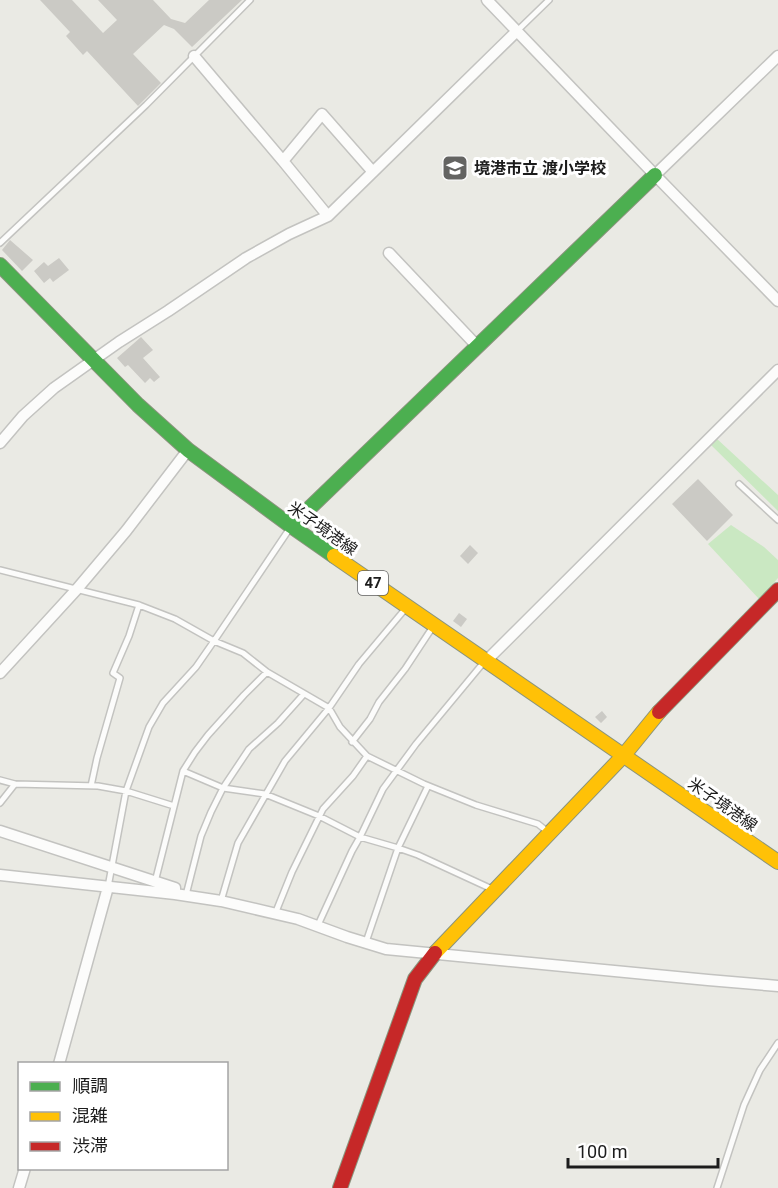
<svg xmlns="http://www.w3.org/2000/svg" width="778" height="1188" font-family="Roboto,'Noto Sans JP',sans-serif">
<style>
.grass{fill:#cae8c2}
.building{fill:#cbcac5}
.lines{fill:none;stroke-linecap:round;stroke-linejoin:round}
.lane-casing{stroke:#c3c3c0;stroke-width:8}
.street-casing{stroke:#c3c3c0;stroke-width:13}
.fast-casing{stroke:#8a947d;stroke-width:16}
.slow-casing{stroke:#8a947d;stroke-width:16}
.jam-casing{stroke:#8a947d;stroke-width:16}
.lane{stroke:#fcfcfb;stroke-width:5}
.street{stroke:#fcfcfb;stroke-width:10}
.fast{stroke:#4caf50;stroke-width:14}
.slow{stroke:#ffc107;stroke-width:14}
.jam{stroke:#c62828;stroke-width:14}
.labels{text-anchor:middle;stroke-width:6;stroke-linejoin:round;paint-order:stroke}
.shield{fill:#fff;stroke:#606060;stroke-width:1.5}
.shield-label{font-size:15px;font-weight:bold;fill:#1c1c1c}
.poi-label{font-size:16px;font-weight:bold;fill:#1c1c1c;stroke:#fff;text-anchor:start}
.street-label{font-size:16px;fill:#1c1c1c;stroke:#fff}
</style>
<rect width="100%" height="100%" fill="#eaeae4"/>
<!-- grass -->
<path class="grass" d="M716,438L778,495V511L711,445Z
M731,525L764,547L778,560V578L759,599L708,544Z"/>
<!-- building -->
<path class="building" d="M40,0H72L103,33L117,20L98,0H153L171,19L185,23L209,0H242L192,47L174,29L164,25L133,54L161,83L138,106L87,51L83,55L66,36L70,32Z
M10,240L33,260L22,271L2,250Z
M59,258L69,270L53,282L50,278L44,283L34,271L44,262L48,266Z
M141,337L153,350L143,358L160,377L154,382L150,378L145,383L128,365L125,367L117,358Z
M698,479L733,515L707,541L672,504Z
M331,526L338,531L332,540L324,535Z
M470,545L478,553L468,564L460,556Z
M459,613L467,619L461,627L453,621Z
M602,711L607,717L601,723L595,717Z"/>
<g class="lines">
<!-- lane casing -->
<g class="lane-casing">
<path id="lane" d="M517,31L549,0
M0,243L146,105L250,0
M739,484L778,520
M0,570L139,605L175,619L214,641L243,653L267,672L329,708L340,727L367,756L424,784L476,805L538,824L548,832
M352,742L370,719L379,702L405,669L432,628
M183,771L223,788L249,749L278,723L304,694
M0,780L15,784
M91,786L97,758L120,678L113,673L129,636L139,605
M0,803L15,784L98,786L126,791L174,806
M155,882L183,771L195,752L208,735L244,695L267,672
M108,887L126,791L149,727L163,703L196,667L214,641L290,528
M186,895L201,836L211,812L223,788L265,794L319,816L360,837L398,848L428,786
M221,901L238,843L285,761L329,708L359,664L406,608
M275,914L292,872L323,809L353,776L367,756
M318,925L352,851L360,837L383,789L416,744L484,662
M366,942L398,848L418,855L494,890
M717,1188L744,1105L760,1070L778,1043"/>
</g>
<!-- street casing -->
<g class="street-casing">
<path id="street" d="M487,0L655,175L778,301
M194,56L283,161
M655,175L778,56
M328,216L283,161L322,114L373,172
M389,253L477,346
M0,443L23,416L54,388L119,342L168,311L246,258L289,234L328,216L517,31
M486,661L778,370
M0,673L77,589L126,531L188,450
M0,831L175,888V890
M0,875L175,894L221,901L298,919L347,937L386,949L708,980L778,986
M59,1064L108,887
M19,1188L25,1168"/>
</g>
<!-- fast casing -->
<g class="fast-casing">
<path id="fast" d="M0,265L138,405L188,450L291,526L334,556
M291,526L655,175"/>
</g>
<!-- slow casing -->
<g class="slow-casing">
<path id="slow" d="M334,556L778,862
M435,953L624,755L659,712"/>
</g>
<!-- jam casing -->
<g class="jam-casing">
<path id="jam" d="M659,712L778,590
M340,1188L415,979L435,953"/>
</g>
<!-- lane -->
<use href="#lane" class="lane"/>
<!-- street -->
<use href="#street" class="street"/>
<!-- fast -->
<use href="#fast" class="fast"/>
<!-- slow -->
<use href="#slow" class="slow"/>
<!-- jam -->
<use href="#jam" class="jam"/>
</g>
<!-- icons -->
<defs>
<g id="school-square" transform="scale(1.35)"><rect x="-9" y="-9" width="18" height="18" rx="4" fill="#646462" stroke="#fff"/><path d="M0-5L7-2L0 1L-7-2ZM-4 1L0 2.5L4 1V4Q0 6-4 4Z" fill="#fff"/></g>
</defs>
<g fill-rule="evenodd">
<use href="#school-square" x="455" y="168"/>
</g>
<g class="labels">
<!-- shield labels -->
<rect class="shield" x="358" y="571" width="30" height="24" rx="4.5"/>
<g class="shield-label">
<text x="373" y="588">47</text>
</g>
<!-- poi labels -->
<g class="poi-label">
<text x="474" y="174">境港市立 渡小学校</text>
</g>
<!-- street labels -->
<g class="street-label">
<text transform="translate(323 528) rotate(35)" y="6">米子境港線</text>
<text transform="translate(723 804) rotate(35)" y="6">米子境港線</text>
</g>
</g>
<!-- legend -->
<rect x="18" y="1062" width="210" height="108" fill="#ffffff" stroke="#a4a4a4" stroke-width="1.5"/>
<rect x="30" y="1082" width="30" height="9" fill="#4caf50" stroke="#a4a4a4" stroke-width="1.5"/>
<text x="72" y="1092" font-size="18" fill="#1c1c1c">順調</text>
<rect x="30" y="1112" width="30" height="9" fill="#ffc107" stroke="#a4a4a4" stroke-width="1.5"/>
<text x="72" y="1122" font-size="18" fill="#1c1c1c">混雑</text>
<rect x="30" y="1142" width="30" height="9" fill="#c62828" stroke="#a4a4a4" stroke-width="1.5"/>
<text x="72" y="1152" font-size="18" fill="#1c1c1c">渋滞</text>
<!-- scale -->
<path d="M568 1158v9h150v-9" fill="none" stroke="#1c1c1c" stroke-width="3"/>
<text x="577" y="1158" font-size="18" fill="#1c1c1c" stroke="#ffffff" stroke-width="4.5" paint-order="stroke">100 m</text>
</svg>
